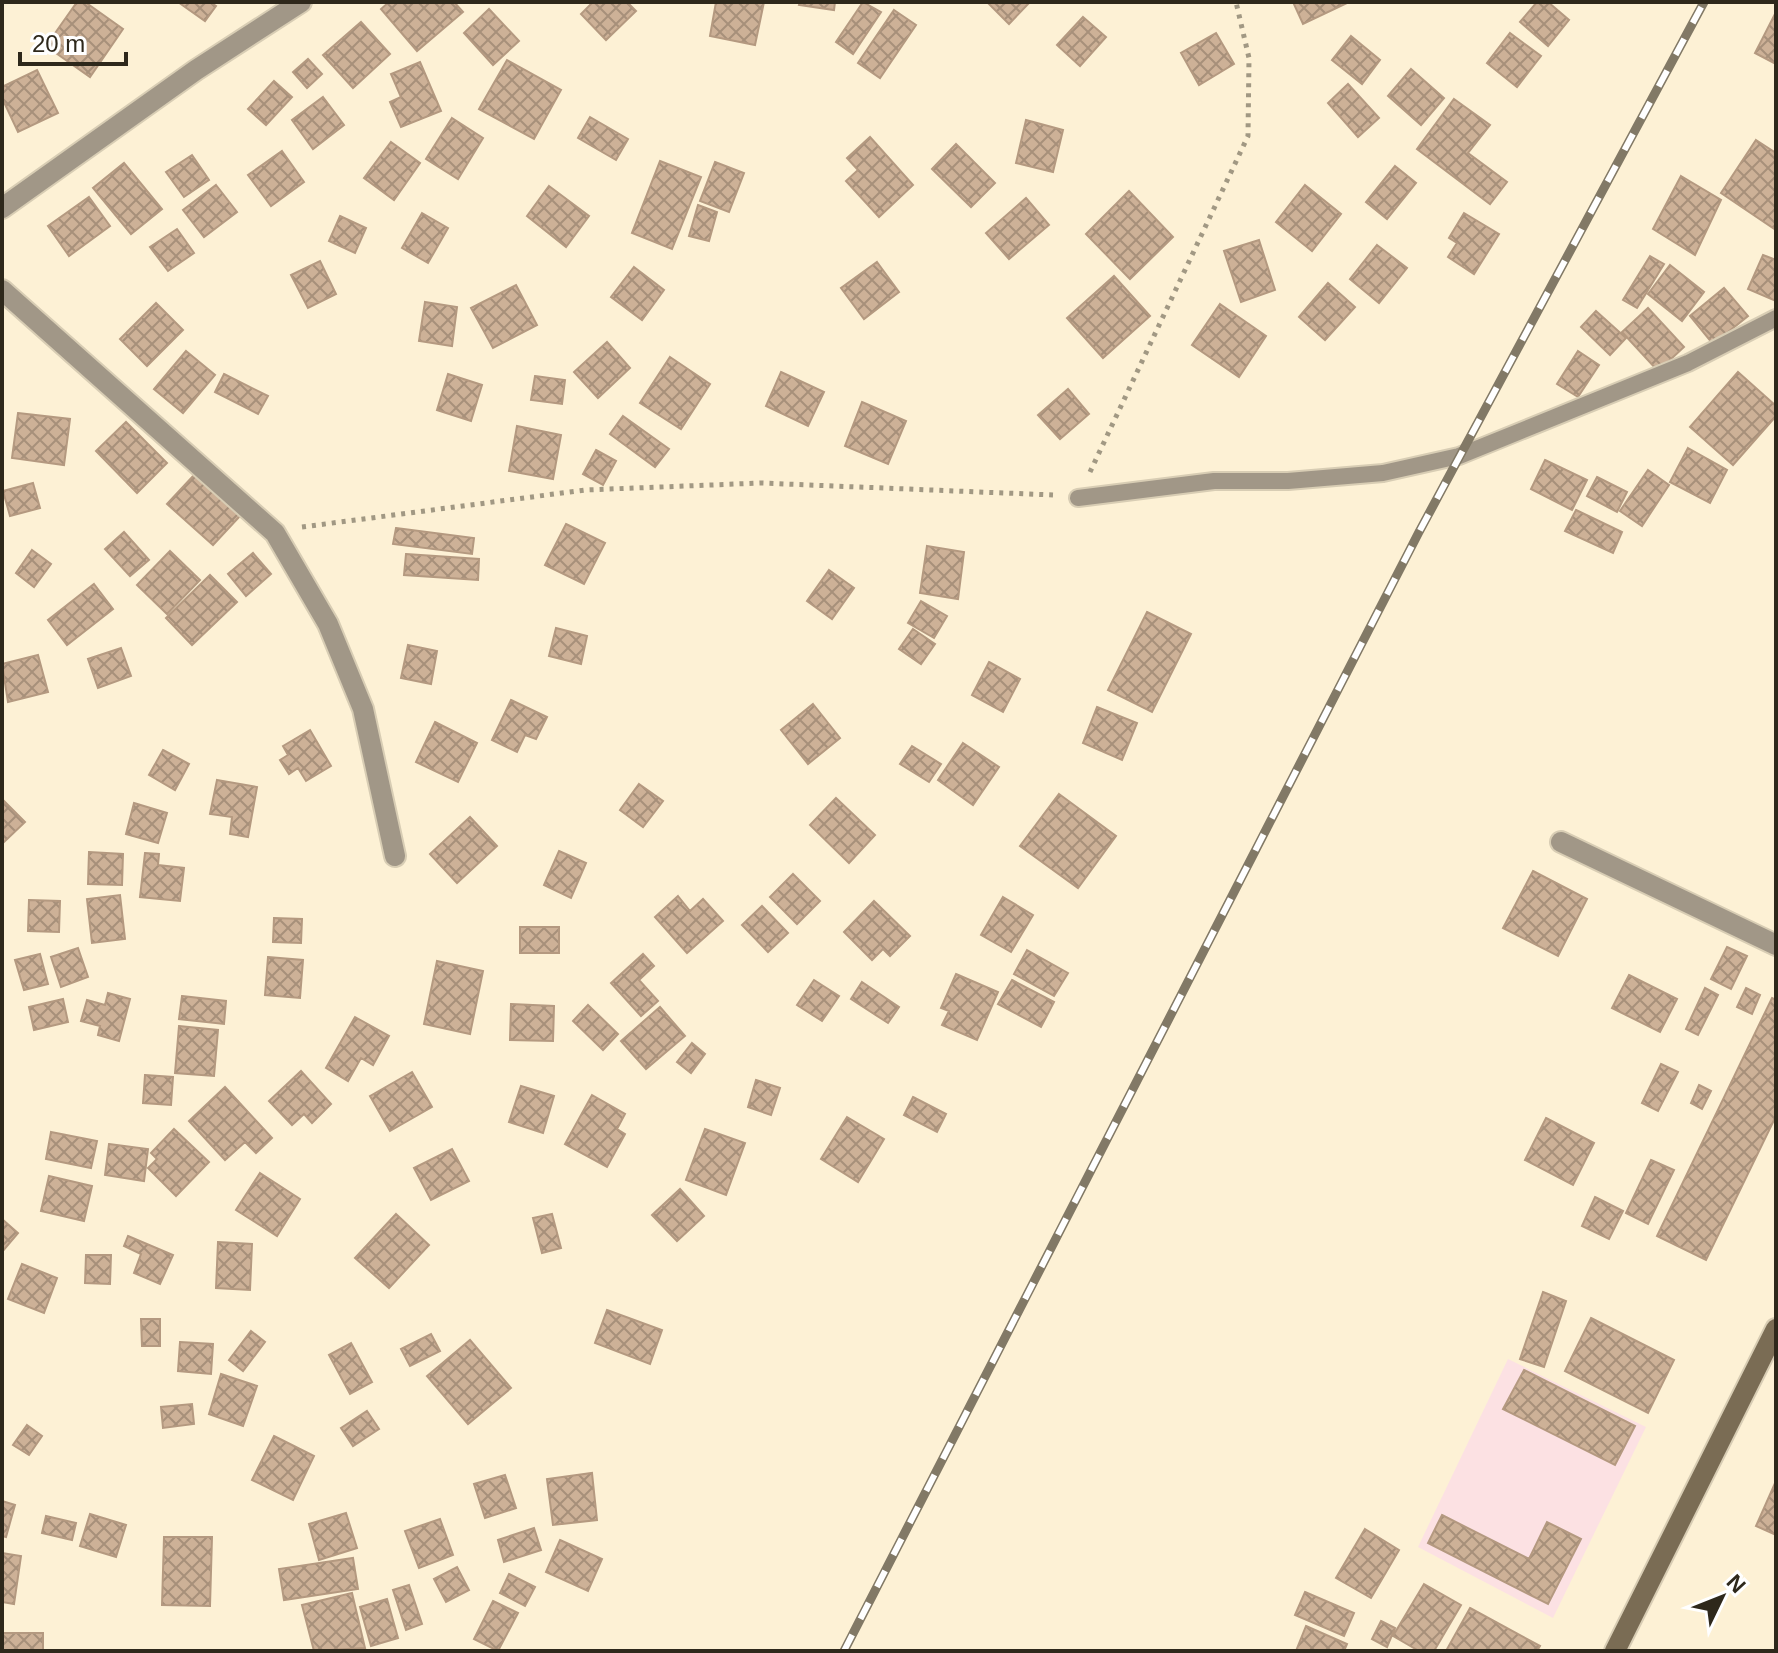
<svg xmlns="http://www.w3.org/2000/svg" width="1778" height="1653" font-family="Arial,sans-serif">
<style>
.education{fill:#fce1e3}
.building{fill:url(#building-cross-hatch);stroke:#b49980;stroke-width:2}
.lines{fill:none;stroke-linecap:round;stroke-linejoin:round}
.service-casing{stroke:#d8cdb4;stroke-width:20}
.minor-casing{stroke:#d8cdb4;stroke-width:24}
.secondary-casing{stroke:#d8cdb4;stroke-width:24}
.path{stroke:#a19883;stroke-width:5;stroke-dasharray:4 6;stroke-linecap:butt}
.service{stroke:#a19787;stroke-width:16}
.minor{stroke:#a19787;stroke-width:20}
.secondary{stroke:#7a6c54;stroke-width:20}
.rail-casing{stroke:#827966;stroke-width:9}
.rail{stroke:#fff;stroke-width:6;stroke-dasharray:18;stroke-linecap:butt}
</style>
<defs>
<pattern id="building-cross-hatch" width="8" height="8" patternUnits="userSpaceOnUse" patternTransform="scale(2)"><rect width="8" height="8" fill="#cdb197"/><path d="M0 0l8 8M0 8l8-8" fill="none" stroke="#a7907a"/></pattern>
</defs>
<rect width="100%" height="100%" fill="#fdf1d5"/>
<!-- education -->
<path class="education" d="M1508,1359L1646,1427L1553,1618L1418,1547Z"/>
<!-- building -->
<path class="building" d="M77,2H85L123,29L90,77L46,46Z
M178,2H210L216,6L205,21Z
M389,2H454L463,12L417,51L381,9Z
M593,2H627L636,11L606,40L581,14Z
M716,2H764L755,45L710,36Z
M800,2H835L834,10L799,5Z
M863,2L881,12L853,54L836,42Z
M987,2H1030L1009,24Z
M1293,2H1349L1303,24Z
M1537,2H1548L1569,20L1548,46L1520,22Z
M489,9L519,41L493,65L464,33Z
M894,10L916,25L880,78L858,63Z
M1776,12V64L1755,53Z
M1083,17L1106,37L1080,66L1057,45Z
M361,22L390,54L353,88L323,55Z
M1216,33L1234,64L1199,85L1181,53Z
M1510,33L1541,56L1517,87L1487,63Z
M1351,36L1380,60L1362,84L1332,60Z
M308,59L322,74L307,88L293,72Z
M507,60L561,90L534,139L479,109Z
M420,62L441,111L401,127L390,102L401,97L391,74Z
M1411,69L1444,98L1421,125L1388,96Z
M37,70L58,113L18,132L2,98V87Z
M274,81L292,97L266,125L248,109Z
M1348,84L1379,118L1358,137L1328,103Z
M323,97L344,125L313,149L292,120Z
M1454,99L1490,125L1468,153L1507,182L1490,204L1417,149Z
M590,117L628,139L616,160L578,138Z
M452,118L483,138L458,179L426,159Z
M1026,120L1063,130L1053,172L1016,163Z
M870,137L913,185L879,217L846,181L858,170L847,158Z
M1756,140L1776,153V230L1721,193Z
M391,142L420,163L394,200L364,178Z
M956,144L995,183L971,207L932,169Z
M282,151L304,182L271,206L248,175Z
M192,155L209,180L184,197L166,172Z
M660,161L701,177L672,249L632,233Z
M715,162L744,173L729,212L700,201Z
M124,163L162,209L131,234L93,188Z
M1395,166L1416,183L1387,219L1366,202Z
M1681,176L1721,200L1695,255L1653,229Z
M216,185L237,212L204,237L183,210Z
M1305,185L1341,214L1312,251L1276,222Z
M549,186L589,216L566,247L527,216Z
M1129,191L1173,237L1130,279L1086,234Z
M89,197L110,226L69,256L48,226Z
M1026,198L1049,225L1009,259L986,233Z
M698,205L717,212L709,241L689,236Z
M422,213L448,228L428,263L402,248Z
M1464,213L1499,234L1474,274L1448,257L1457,243L1449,238Z
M340,216L366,228L355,253L329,241Z
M177,229L194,253L168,271L150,247Z
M1259,240L1275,290L1241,302L1224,251Z
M1377,245L1407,268L1379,303L1350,279Z
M1763,255L1776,260V301L1748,289Z
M1650,256L1664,264L1637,308L1623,300Z
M320,261L336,294L308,308L291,275Z
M877,262L899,292L864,319L841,288Z
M1670,265L1704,292L1682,321L1648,294Z
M634,267L664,290L642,320L611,297Z
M1114,276L1150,316L1103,358L1067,318Z
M1328,283L1355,307L1325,340L1299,317Z
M516,285L537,325L493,348L471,308Z
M1724,288L1748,316L1713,344L1690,316Z
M425,302L457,307L452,346L419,341Z
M156,303L183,330L147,366L120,339Z
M1220,304L1266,336L1239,377L1192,345Z
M1648,308L1684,347L1658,371L1622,332Z
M1596,311L1626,338L1610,355L1581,327Z
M607,342L630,368L598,398L574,372Z
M186,351L215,375L183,413L154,389Z
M1578,351L1599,365L1578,397L1557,384Z
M670,357L710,384L681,429L640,403Z
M781,372L824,392L808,426L766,406Z
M1738,372L1776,406V416L1733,465L1690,427Z
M224,374L268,396L258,414L215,392Z
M448,374L482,385L471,421L437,410Z
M535,376L565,380L562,404L531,400Z
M1068,389L1089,414L1060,439L1038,415Z
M862,402L906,421L888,464L845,446Z
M18,413L70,419L64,465L12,458Z
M623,416L669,449L655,467L610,434Z
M126,422L167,463L137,493L96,451Z
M517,426L561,435L553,479L509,471Z
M1688,448L1727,470L1710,503L1670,482Z
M596,450L616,461L603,485L583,474Z
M1545,460L1587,480L1572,510L1531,489Z
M1648,470L1669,485L1642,526L1620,511Z
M195,474L240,516L213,545L167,504Z
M1597,477L1627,492L1617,512L1587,496Z
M33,483L40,508L10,516L3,491Z
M1576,510L1622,532L1613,553L1565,531Z
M566,524L605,543L584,584L545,565Z
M396,528L474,538L472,554L393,544Z
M124,532L149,560L130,576L105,549Z
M927,546L964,552L958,599L920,593Z
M32,550L51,564L34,587L16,573Z
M170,551L200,580L167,614L137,585Z
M253,553L271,574L246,596L228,574Z
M406,554L479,559L478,580L404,575Z
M829,570L854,588L832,619L807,601Z
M210,575L237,602L192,645L166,618Z
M94,584L113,609L67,645L48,620Z
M921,601L947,616L934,638L908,623Z
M1147,612L1191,634L1152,712L1108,690Z
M556,628L587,636L581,664L549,656Z
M913,629L935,644L921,664L899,649Z
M408,645L437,651L431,684L401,678Z
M121,648L131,676L98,688L88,659Z
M38,655L48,692L8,702L2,664Z
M989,662L1020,679L1003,712L972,695Z
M511,700L547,717L536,739L525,735L517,752L492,740Z
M813,704L840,738L808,764L781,730Z
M1097,707L1137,723L1122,760L1083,743Z
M435,722L477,743L458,782L416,762Z
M310,730L331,766L306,781L298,768L289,774L280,760L288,755L283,746Z
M963,743L999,767L973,805L938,780Z
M912,746L941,764L929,782L900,764Z
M163,750L189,764L175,790L149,775Z
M217,780L257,787L248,837L230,834L232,817L210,814Z
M639,784L663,801L643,827L620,810Z
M1059,794L1116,836L1078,888L1020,846Z
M836,798L875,835L849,863L810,825Z
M2,799L25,822L2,844Z
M134,803L167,813L158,843L126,834Z
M470,817L497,846L457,883L430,854Z
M559,851L586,863L571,898L544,885Z
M89,852L123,854L122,885L88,884Z
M145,853L159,854L158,865L184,868L180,901L140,897Z
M1533,871L1587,899L1558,956L1503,928Z
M793,874L820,901L797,924L770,897Z
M120,895L125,939L92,943L87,899Z
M678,896L690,911L703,899L723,921L687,953L655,917Z
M1003,897L1033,915L1011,952L981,935Z
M29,900L60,901L59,932L28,931Z
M874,901L910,936L890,956L883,949L872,960L844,932Z
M762,906L788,933L768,952L742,925Z
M274,918L302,919L301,943L273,942Z
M520,927H559V953H520Z
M1727,947L1747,956L1731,989L1711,979Z
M78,948L88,977L61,987L51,957Z
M1027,950L1068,973L1054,996L1014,974Z
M40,954L48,984L24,990L15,960Z
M643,954L654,966L639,980L658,1001L641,1016L611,983Z
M268,957L303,960L300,998L265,995Z
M437,961L483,971L470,1034L424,1024Z
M956,974L998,992L977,1040L942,1025L949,1011L941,1008Z
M1629,975L1677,999L1660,1032L1612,1008Z
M814,980L839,996L822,1021L797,1005Z
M1012,980L1054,1002L1041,1027L998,1004Z
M862,982L899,1007L888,1023L851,999Z
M1705,988L1718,995L1698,1035L1686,1029Z
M1746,988L1760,995L1752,1014L1737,1007Z
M108,993L130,999L119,1041L98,1035L100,1026L81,1021L87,1000L105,1005Z
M182,996L226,1001L224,1024L179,1019Z
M1772,998L1776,1000V1116L1706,1260L1657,1236Z
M63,999L68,1022L34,1030L29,1007Z
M511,1004L554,1006L553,1041L510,1040Z
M588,1005L618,1034L603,1050L573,1021Z
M660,1007L685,1036L646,1069L621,1041Z
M355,1017L389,1036L373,1065L361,1058L348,1081L326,1068Z
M179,1026L218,1030L214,1076L175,1073Z
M692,1043L705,1054L691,1073L677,1062Z
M1661,1064L1678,1072L1658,1111L1642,1103Z
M301,1071L331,1104L312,1123L304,1114L292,1125L269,1101Z
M412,1072L432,1107L390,1131L370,1096Z
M145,1075L173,1077L171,1105L143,1103Z
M756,1080L780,1088L771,1115L748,1107Z
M1699,1085L1711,1091L1702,1109L1691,1103Z
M521,1086L554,1096L543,1133L509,1122Z
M225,1087L272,1138L256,1153L245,1142L225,1160L189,1121Z
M592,1095L625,1114L617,1129L625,1134L607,1167L565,1144Z
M913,1097L946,1114L937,1132L904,1115Z
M847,1117L884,1139L858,1182L821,1159Z
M1546,1118L1594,1143L1573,1185L1525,1160Z
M174,1129L209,1162L176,1196L148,1168L157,1159L151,1153Z
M705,1129L745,1143L726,1195L686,1180Z
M51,1132L97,1141L91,1168L46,1159Z
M109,1144L148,1149L144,1181L105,1175Z
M452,1149L469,1181L431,1200L414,1168Z
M1651,1160L1674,1170L1648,1224L1626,1213Z
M260,1173L300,1199L277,1236L236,1210Z
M49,1176L92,1186L84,1221L41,1211Z
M680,1189L704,1216L677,1241L652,1215Z
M1595,1197L1623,1211L1609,1239L1582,1226Z
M396,1214L429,1245L389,1288L355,1258Z
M552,1214L561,1248L542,1253L533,1218Z
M2,1219L18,1233L2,1252Z
M128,1236L173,1255L160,1284L134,1273L141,1254L124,1246Z
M218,1242L252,1244L250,1290L216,1288Z
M86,1255H111L110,1284L85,1283Z
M22,1264L57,1278L44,1313L8,1299Z
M1543,1292L1566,1301L1544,1367L1520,1359Z
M607,1310L662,1330L650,1364L595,1343Z
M1591,1318L1674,1360L1648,1413L1565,1371Z
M141,1319H160V1346H142Z
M251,1331L265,1342L243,1371L229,1360Z
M431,1334L440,1351L410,1366L401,1349Z
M470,1340L511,1388L468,1424L427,1376Z
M180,1342L213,1344L211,1374L178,1371Z
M351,1343L372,1382L350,1394L329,1355Z
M1524,1370L1635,1426L1615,1465L1503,1409Z
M221,1374L257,1386L243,1426L209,1414Z
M192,1404L194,1424L163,1428L161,1407Z
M367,1411L379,1429L353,1446L341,1428Z
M27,1425L42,1436L29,1455L13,1445Z
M274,1436L314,1456L293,1500L252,1480Z
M592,1473L597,1520L553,1525L547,1479Z
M505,1475L516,1508L485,1518L474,1484Z
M1776,1481V1535L1756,1526Z
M2,1501L15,1505L6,1537L2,1536Z
M346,1513L357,1548L319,1560L309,1524Z
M90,1514L126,1525L116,1557L80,1546Z
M1442,1515L1529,1559L1547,1522L1581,1539L1548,1604L1428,1543Z
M46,1516L76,1523L72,1540L42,1533Z
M440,1519L453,1555L419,1568L405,1531Z
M534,1528L541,1550L504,1562L498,1540Z
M1365,1529L1399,1550L1371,1598L1336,1578Z
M164,1537H212L210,1606L162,1605Z
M560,1540L602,1559L588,1591L546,1572Z
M2,1553L21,1556L14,1604L2,1602Z
M353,1558L358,1589L284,1600L279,1569Z
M457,1567L469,1590L446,1602L434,1579Z
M509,1574L535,1587L525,1606L500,1593Z
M1424,1584L1461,1605L1434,1651H1419L1393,1636Z
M409,1585L422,1624L406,1630L393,1590Z
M1305,1592L1354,1613L1344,1636L1295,1615Z
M352,1593L365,1648L314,1651L302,1605Z
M387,1599L398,1638L371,1646L360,1607Z
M493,1601L518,1613L498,1651L474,1639Z
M1470,1608L1540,1646L1537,1651H1446Z
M1381,1621L1395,1628L1387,1647L1372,1639Z
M1306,1626L1347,1644L1344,1651H1296Z
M2,1633H43V1651H2Z"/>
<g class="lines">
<!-- service casing -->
<g class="service-casing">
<path id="service" d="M1078,498L1214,481H1288L1383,473L1459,456L1688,363L1776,318"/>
</g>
<!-- minor casing -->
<g class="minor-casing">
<path id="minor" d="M2,208L196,70L301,2
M2,290L275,533L328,624L363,709L395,856
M1561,842L1776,945"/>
</g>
<!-- secondary casing -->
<g class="secondary-casing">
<path id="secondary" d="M1615,1651L1776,1329"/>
</g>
<!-- path -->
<path class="path" d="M1090,472L1248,136L1249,58L1236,2
M302,527L585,490L761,483L1053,495"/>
<!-- service -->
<use href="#service" class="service"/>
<!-- minor -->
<use href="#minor" class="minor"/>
<!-- secondary -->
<use href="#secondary" class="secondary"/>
<!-- rail casing -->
<g class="rail-casing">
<path id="rail" d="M844,1651L1419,532L1704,2"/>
</g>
<!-- rail -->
<use href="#rail" class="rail"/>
</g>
<!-- border -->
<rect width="1778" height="1653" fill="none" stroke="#2e281b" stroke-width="8"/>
<!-- north arrow -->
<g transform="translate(1722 1597) rotate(47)" stroke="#ffffff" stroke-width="6" paint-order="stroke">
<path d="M0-6L14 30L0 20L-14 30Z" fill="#2e281b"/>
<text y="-12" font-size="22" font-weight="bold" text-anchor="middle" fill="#2e281b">N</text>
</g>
<!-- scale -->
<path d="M20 52v12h106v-12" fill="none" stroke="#2e281b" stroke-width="4"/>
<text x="32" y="52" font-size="24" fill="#2e281b" stroke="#ffffff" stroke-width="6" paint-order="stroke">20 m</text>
</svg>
